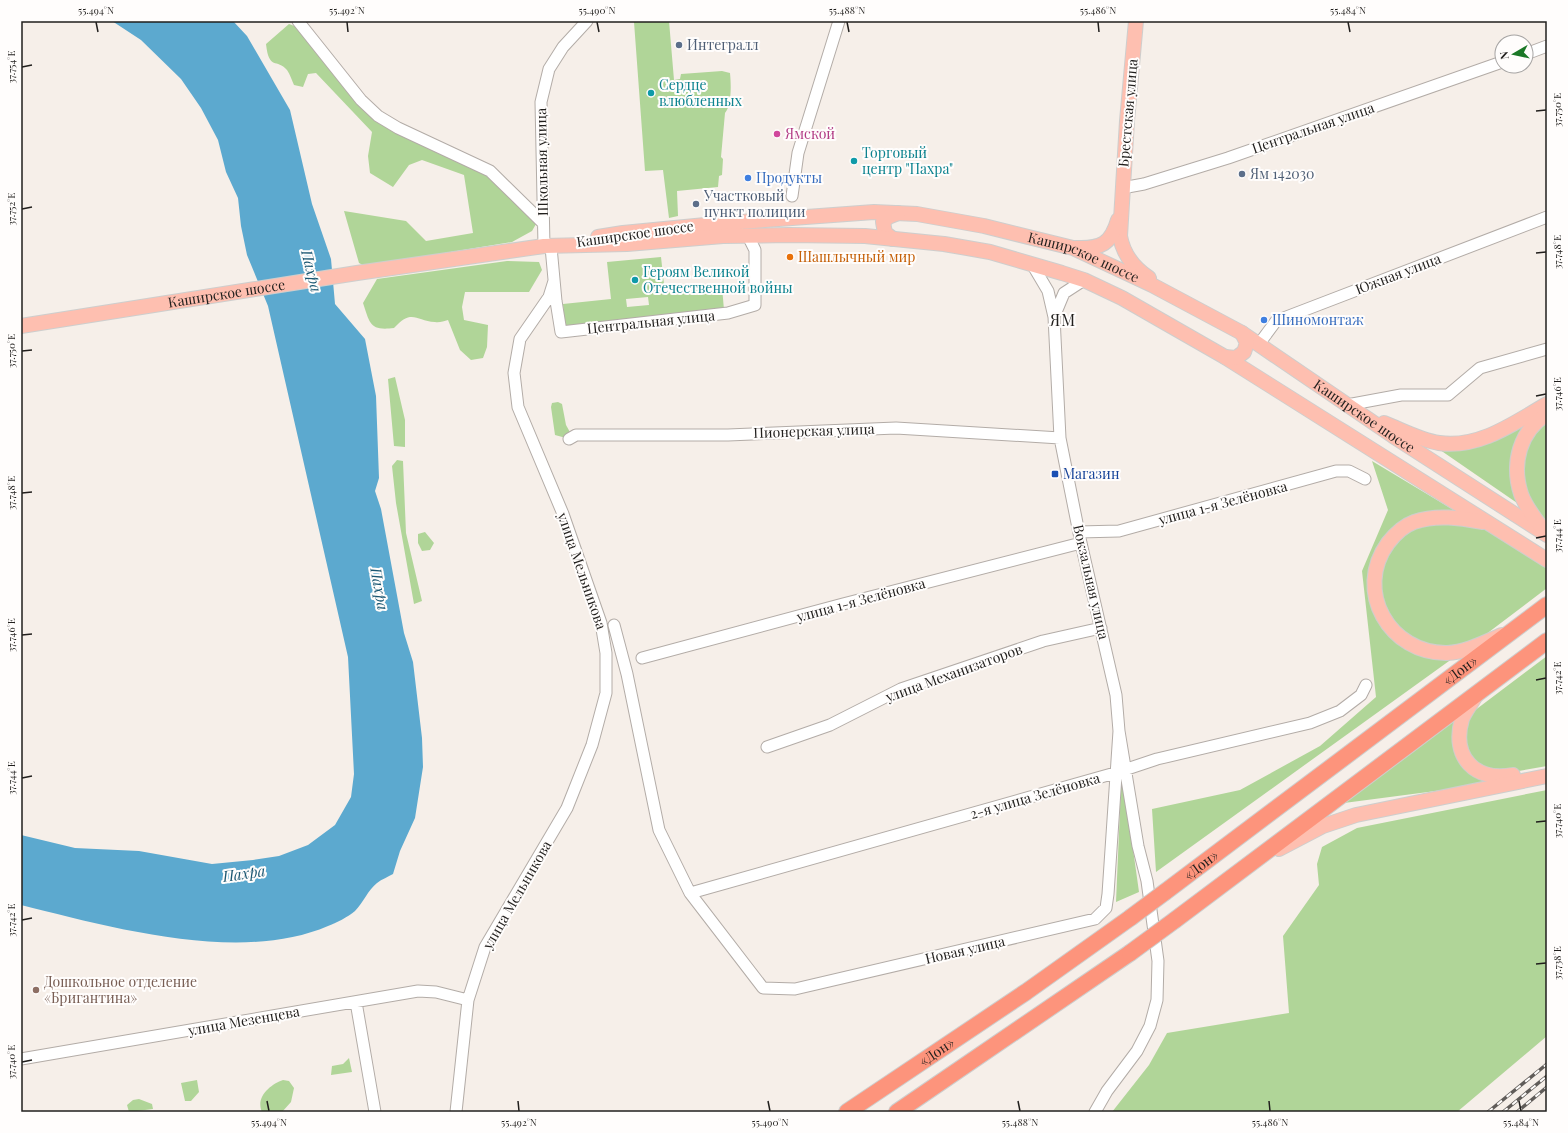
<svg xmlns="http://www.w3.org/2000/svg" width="1568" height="1133" font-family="'Playfair Display',serif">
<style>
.green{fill:#b0d598;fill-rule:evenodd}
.water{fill:#5ca9cf}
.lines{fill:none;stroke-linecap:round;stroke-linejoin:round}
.minor-casing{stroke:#b3aca7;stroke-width:13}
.major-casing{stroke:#cececd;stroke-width:16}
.highway-casing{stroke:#cececd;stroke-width:18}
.minor{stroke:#fff;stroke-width:11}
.major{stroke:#febfb0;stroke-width:14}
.highway{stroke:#fd947c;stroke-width:16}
.rail-casing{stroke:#605c59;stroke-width:3.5}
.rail{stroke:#fffdfc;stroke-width:2;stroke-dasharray:6;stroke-linecap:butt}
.highway-bridge-casing{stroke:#cececd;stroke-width:18;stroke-linecap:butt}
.highway-bridge{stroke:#fd947c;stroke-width:16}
.ticks{fill:none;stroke:#211f1d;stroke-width:1.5}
.service-dot{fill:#5c6f8a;stroke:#fffdfc;stroke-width:1.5}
.culture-dot{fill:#0f9aa8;stroke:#fffdfc;stroke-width:1.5}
.hotel-dot{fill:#d1479c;stroke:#fffdfc;stroke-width:1.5}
.shop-dot{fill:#3f7fe0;stroke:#fffdfc;stroke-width:1.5}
.food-dot{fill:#e8710a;stroke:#fffdfc;stroke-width:1.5}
.transit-dot{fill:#1a4fb4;stroke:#fffdfc;stroke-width:1.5}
.education-dot{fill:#8d6e63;stroke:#fffdfc;stroke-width:1.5}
.labels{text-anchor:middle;stroke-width:4;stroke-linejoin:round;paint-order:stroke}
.service-label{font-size:14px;fill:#4e5e75;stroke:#fffdfc;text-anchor:start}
.culture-label{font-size:14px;fill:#0d838f;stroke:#fffdfc;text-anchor:start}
.street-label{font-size:14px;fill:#211f1d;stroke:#fffdfc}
.hotel-label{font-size:14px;fill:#b23c85;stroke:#fffdfc;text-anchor:start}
.shop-label{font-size:14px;fill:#366cbe;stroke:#fffdfc;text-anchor:start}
.food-label{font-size:14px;fill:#c56008;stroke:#fffdfc;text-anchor:start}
.transit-label{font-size:14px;fill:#164399;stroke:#fffdfc;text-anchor:start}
.education-label{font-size:14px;fill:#785e54;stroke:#fffdfc;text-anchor:start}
.water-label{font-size:15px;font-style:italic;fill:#1a5671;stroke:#fffdfc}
.quarter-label{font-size:16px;letter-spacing:1px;fill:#211f1d;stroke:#fffdfc}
.neatline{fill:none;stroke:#211f1d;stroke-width:1.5}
.ticks-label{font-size:10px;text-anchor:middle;fill:#211f1d}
</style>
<rect width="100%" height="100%" fill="#f6efe9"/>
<!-- green -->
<path class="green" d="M636,21H669L674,80L680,79L681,74L722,71L730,73C731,83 732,105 725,113L721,157L723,159L722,175L719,176L718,187L677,191L678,216L669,218L663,170L645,171L634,22Z
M289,24L297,27L373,118L485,172L536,224L532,231L512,242L365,266L359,263L344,211L406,221L426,241L473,233L464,175L422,160L409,165L393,187L370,173L368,156L372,132L316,73L308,74L303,87L294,85C292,81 290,74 287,70C277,58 269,71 266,44Z
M661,257L665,293L722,287L724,310L565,326L563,304L611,299L607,262ZM648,297L649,305L627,307L626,299Z
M507,261L539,262L542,270L529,292H465L462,307L464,320L488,325L487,347L483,358L471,360L460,350L448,320C444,321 439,323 435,322C416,321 412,308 394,328C370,331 370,324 363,303L377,279Z
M395,377L405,420V447L394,446L388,379Z
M558,402L562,404L566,425L571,434L566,438L555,435L551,407L552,403Z
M1535,417L1525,429L1520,505L1430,443L1449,447Z
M1547,418V525L1535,513L1519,470L1534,429Z
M397,460L403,461L406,533L422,601L414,604L396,503L392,466Z
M1372,461L1457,512L1420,517L1375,560L1387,631L1456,656L1156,872L1152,809L1240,790L1320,746L1376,697L1362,571L1388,510Z
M1467,523L1486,530L1547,568V588L1485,635L1460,647L1431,648L1394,628L1378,588L1385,555L1413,526Z
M425,532L434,543L430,550L422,551L418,543V534Z
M1547,656V766L1507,773L1488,772L1464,750L1466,720L1474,711Z
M1456,719C1452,756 1456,766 1489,784L1344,803L1392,765Z
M1124,785L1139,892L1116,902L1121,786Z
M1547,790V1036L1457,1112H1112L1149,1065L1167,1033L1289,1013L1283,936L1319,885L1317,864L1322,847L1357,828Z
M349,1058L352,1072L331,1075L332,1066L343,1064Z
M197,1080L199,1092L191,1101H185L181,1083Z
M283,1080L289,1081L294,1088L291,1102L282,1112H262C255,1097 271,1084 283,1080Z
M139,1099L152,1104L153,1109L129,1112L127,1105L133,1100Z"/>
<!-- water -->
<path class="water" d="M112,21H233L247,36L290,110L312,204L331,259L335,304L365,339L376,396L379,478L375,491L381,509L404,633L413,662L422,738L423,767L415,818L400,851L393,874C388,877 382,879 377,883C368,890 363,903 355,911C348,917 336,923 328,926C240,964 110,927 21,905V835L75,848L139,851L212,864L253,860L279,856L308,845L335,825L351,797L354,774L348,657L268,306L247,255L241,226L238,198L226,172L218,140L201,108L181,79L141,40Z"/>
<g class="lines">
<!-- minor casing -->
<g class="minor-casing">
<path id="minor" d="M298,21L361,100L378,116L398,128L490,171L543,223
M1526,54L1547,46
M1122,188L1144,184L1228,158L1502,62
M792,196L798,153L839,21
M544,246L541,102L549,69L563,47L587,21
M551,247L556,301L561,332L728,313L755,305V250L748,236
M1032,264L1048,291L1054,317L1060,438L1081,543L1116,695L1119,731L1138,846L1147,881L1158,961L1157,1000L1150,1026L1137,1051L1107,1091L1095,1112
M1054,317L1064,293L1084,280
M1259,344L1276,321L1547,217
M1347,405L1401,395H1448L1480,368L1547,349
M569,439L576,435H728L896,428L1060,438
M1079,532L1119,531L1336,471H1349L1365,479
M614,625L627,674L659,830L690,893L763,988L795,989L1095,919L1106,908L1108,894L1119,731
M642,658L843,604L1081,543
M767,747L830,725L901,689L1043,641L1101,628
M694,892L1115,773L1157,759L1310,723L1340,711L1361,695L1366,685
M356,1002L375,1112
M21,1059L418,991L436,992L468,1000
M456,1112L468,1000L485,947L567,808L592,745L606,693V653L601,623L563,514L518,407L514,373L520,339L549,297L554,281"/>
</g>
<!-- major casing -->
<g class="major-casing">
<g id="major">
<path d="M1136,21L1127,121L1120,236C1123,254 1134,268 1149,278"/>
<path id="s1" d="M598,237L623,233L726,223L874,212L917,214L984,226L1073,248L1152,285L1242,333L1393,436L1547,535"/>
<path d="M893,239L885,233L883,222L888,217L898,213"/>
<path d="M1076,248C1101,249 1111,244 1118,220"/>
<path id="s2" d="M21,326L357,273L544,246L627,244L723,236L789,235L865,236L944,244L990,252L1062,273L1084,280L1122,298L1225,357L1547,560"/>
<path d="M1225,357L1236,358L1244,352L1247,343L1242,333"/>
<path d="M1384,423C1402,430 1420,440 1439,443C1479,449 1514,423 1547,404"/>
<path d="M1483,522C1460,518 1437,514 1414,522C1403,526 1395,534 1388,543C1353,591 1390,654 1447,653C1467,652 1485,642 1502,635"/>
<path d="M1542,528C1534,517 1525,506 1521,494C1511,463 1520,431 1547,414"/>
<path d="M1476,695C1472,703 1465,711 1462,719C1451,757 1475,782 1513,775"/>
<path d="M1279,849L1323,826L1356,815L1547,776"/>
</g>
</g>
<!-- highway casing -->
<g class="highway-casing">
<g id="highway">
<path id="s3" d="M1165,892L1547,605"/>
<path d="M1175,920L1547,641"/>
<path id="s4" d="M847,1112L1026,992L1130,918"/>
<path d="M897,1112L1130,953"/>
</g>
</g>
<!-- minor -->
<use href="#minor" class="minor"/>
<!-- major -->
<use href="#major" class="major"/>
<!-- highway -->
<use href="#highway" class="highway"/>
<!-- rail casing -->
<g class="rail-casing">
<path id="rail" d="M1488,1112L1547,1064
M1503,1112L1547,1076
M1517,1112L1547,1087"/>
</g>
<!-- rail -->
<use href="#rail" class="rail"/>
<!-- highway-bridge casing -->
<g class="highway-bridge-casing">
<path id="highway-bridge" d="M1130,918L1165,892
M1130,953L1175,920"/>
</g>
<!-- highway-bridge -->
<use href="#highway-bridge" class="highway-bridge"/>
</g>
<!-- ticks -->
<path class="ticks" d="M96,22L98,32M347,22L348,32M597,22L599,32M847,22L849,32M1098,22L1099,32M1348,22L1350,32M22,67L32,65M1536,111L1546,110M22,209L32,207M1536,253L1546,252M22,351L32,350M1536,396L1546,394M22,493L32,492M1536,538L1546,536M22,635L32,634M1536,680L1546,678M22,778L32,776M1536,822L1546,821M22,920L32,918M1536,964L1546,963M22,1062L32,1060M267,1101L269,1111M518,1101L519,1111M768,1101L770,1111M1018,1101L1020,1111M1269,1101L1270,1111M1519,1101L1521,1111"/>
<!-- markers -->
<g class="service-dot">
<circle cx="679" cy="45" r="4"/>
<circle cx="1242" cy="174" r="4"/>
<circle cx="696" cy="204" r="4"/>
</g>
<g class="culture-dot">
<circle cx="651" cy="93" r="4"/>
<circle cx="854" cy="161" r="4"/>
<circle cx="635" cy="280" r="4"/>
</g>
<circle class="hotel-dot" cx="777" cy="134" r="4"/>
<g class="shop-dot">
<circle cx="748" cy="178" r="4"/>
<circle cx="1264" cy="320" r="4"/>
</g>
<circle class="food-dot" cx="790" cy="257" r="4"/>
<rect class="transit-dot" x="1051" y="470" width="8" height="8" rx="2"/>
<circle class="education-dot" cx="36" cy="990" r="4"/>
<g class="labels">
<!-- service labels -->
<g class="service-label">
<text x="687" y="50">Интегралл</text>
<text x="1250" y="179">Ям 142030</text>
<text x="704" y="201">Участковый<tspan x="704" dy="16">пункт полиции</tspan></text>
</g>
<!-- culture labels -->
<g class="culture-label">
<text x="659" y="90">Сердце<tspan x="659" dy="16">влюбленных</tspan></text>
<text x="862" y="158">Торговый<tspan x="862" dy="16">центр "Пахра"</tspan></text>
<text x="643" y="277">Героям Великой<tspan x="643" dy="16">Отечественной войны</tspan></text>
</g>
<!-- street labels -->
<g class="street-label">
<text transform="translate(1128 113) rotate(-85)" y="5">Брестская улица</text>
<text transform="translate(1313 128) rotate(-19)" y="5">Центральная улица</text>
<text transform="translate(542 162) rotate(-91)" y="5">Школьная улица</text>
<text transform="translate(635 234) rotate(-8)" y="5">Каширское шоссе</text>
<text dy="5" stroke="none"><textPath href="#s1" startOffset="493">Каширское шоссе</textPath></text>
<text transform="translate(1398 274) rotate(-21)" y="5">Южная улица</text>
<text dy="5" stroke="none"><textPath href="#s2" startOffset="208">Каширское шоссе</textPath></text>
<text transform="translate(651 322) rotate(-6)" y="5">Центральная улица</text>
<text dy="5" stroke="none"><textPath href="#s1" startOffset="817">Каширское шоссе</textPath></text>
<text transform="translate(814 431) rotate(-2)" y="5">Пионерская улица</text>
<text transform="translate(1223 503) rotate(-15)" y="5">улица 1-я Зелёновка</text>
<text transform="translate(582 571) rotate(71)" y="5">улица Мельникова</text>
<text transform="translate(1091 582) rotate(77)" y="5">Вокзальная улица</text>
<text transform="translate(861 600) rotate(-15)" y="5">улица 1-я Зелёновка</text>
<text dy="5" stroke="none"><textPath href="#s3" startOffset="369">«Дон»</textPath></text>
<text transform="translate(954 673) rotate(-20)" y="5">улица Механизаторов</text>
<text transform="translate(1035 796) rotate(-16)" y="5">2-я улица Зелёновка</text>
<text dy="5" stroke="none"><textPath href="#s3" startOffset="45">«Дон»</textPath></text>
<text transform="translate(517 895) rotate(-60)" y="5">улица Мельникова</text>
<text transform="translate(965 950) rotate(-13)" y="5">Новая улица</text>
<text transform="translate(244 1021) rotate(-10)" y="5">улица Мезенцева</text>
<text dy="5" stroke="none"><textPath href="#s4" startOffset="108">«Дон»</textPath></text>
</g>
<!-- hotel labels -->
<g class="hotel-label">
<text x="785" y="139">Ямской</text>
</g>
<!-- shop labels -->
<g class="shop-label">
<text x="756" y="183">Продукты</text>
<text x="1272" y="325">Шиномонтаж</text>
</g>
<!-- food labels -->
<g class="food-label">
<text x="798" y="262">Шашлычный мир</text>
</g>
<!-- transit labels -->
<g class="transit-label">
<text x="1063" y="479">Магазин</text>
</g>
<!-- education labels -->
<g class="education-label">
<text x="44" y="987">Дошкольное отделение<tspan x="44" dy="16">«Бригантина»</tspan></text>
</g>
<!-- water labels -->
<g class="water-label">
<text transform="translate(311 271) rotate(76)" y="5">Пахра</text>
<text transform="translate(379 589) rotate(80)" y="5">Пахра</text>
<text transform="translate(244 874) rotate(-8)" y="5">Пахра</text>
</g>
<!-- quarter labels -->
<g class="quarter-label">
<text x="1063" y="326">ЯМ</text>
</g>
</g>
<!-- border -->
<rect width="1568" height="1133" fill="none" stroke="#fffdfc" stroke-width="44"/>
<!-- north arrow -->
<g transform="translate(1514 54) rotate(261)"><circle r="19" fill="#fffdfc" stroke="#a6a4a3"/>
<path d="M0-3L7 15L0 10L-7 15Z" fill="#1b7827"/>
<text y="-6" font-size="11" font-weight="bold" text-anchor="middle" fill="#211f1d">N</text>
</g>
<rect x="22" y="22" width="1524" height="1089" class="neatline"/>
<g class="ticks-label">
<text x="96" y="14">55.494°N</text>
<text x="347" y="14">55.492°N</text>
<text x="597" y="14">55.490°N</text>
<text x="847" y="14">55.488°N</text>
<text x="1098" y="14">55.486°N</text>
<text x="1348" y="14">55.484°N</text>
<text transform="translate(11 67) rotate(-90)" y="4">37.754°E</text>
<text transform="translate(1557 110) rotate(-90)" y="4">37.750°E</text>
<text transform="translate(11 209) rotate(-90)" y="4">37.752°E</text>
<text transform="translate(1557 252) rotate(-90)" y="4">37.748°E</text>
<text transform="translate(11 351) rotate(-90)" y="4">37.750°E</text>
<text transform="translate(1557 394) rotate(-90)" y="4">37.746°E</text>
<text transform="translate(11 493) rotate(-90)" y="4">37.748°E</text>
<text transform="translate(1557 536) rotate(-90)" y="4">37.744°E</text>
<text transform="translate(11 635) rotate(-90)" y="4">37.746°E</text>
<text transform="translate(1557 678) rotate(-90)" y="4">37.742°E</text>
<text transform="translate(11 778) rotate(-90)" y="4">37.744°E</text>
<text transform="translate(1557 821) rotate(-90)" y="4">37.740°E</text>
<text transform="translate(11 920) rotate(-90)" y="4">37.742°E</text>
<text transform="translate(1557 963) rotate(-90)" y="4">37.738°E</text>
<text transform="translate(11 1062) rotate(-90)" y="4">37.740°E</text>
<text x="269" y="1126">55.494°N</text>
<text x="519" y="1126">55.492°N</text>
<text x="770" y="1126">55.490°N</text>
<text x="1020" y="1126">55.488°N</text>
<text x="1270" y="1126">55.486°N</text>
<text x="1521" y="1126">55.484°N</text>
</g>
</svg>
